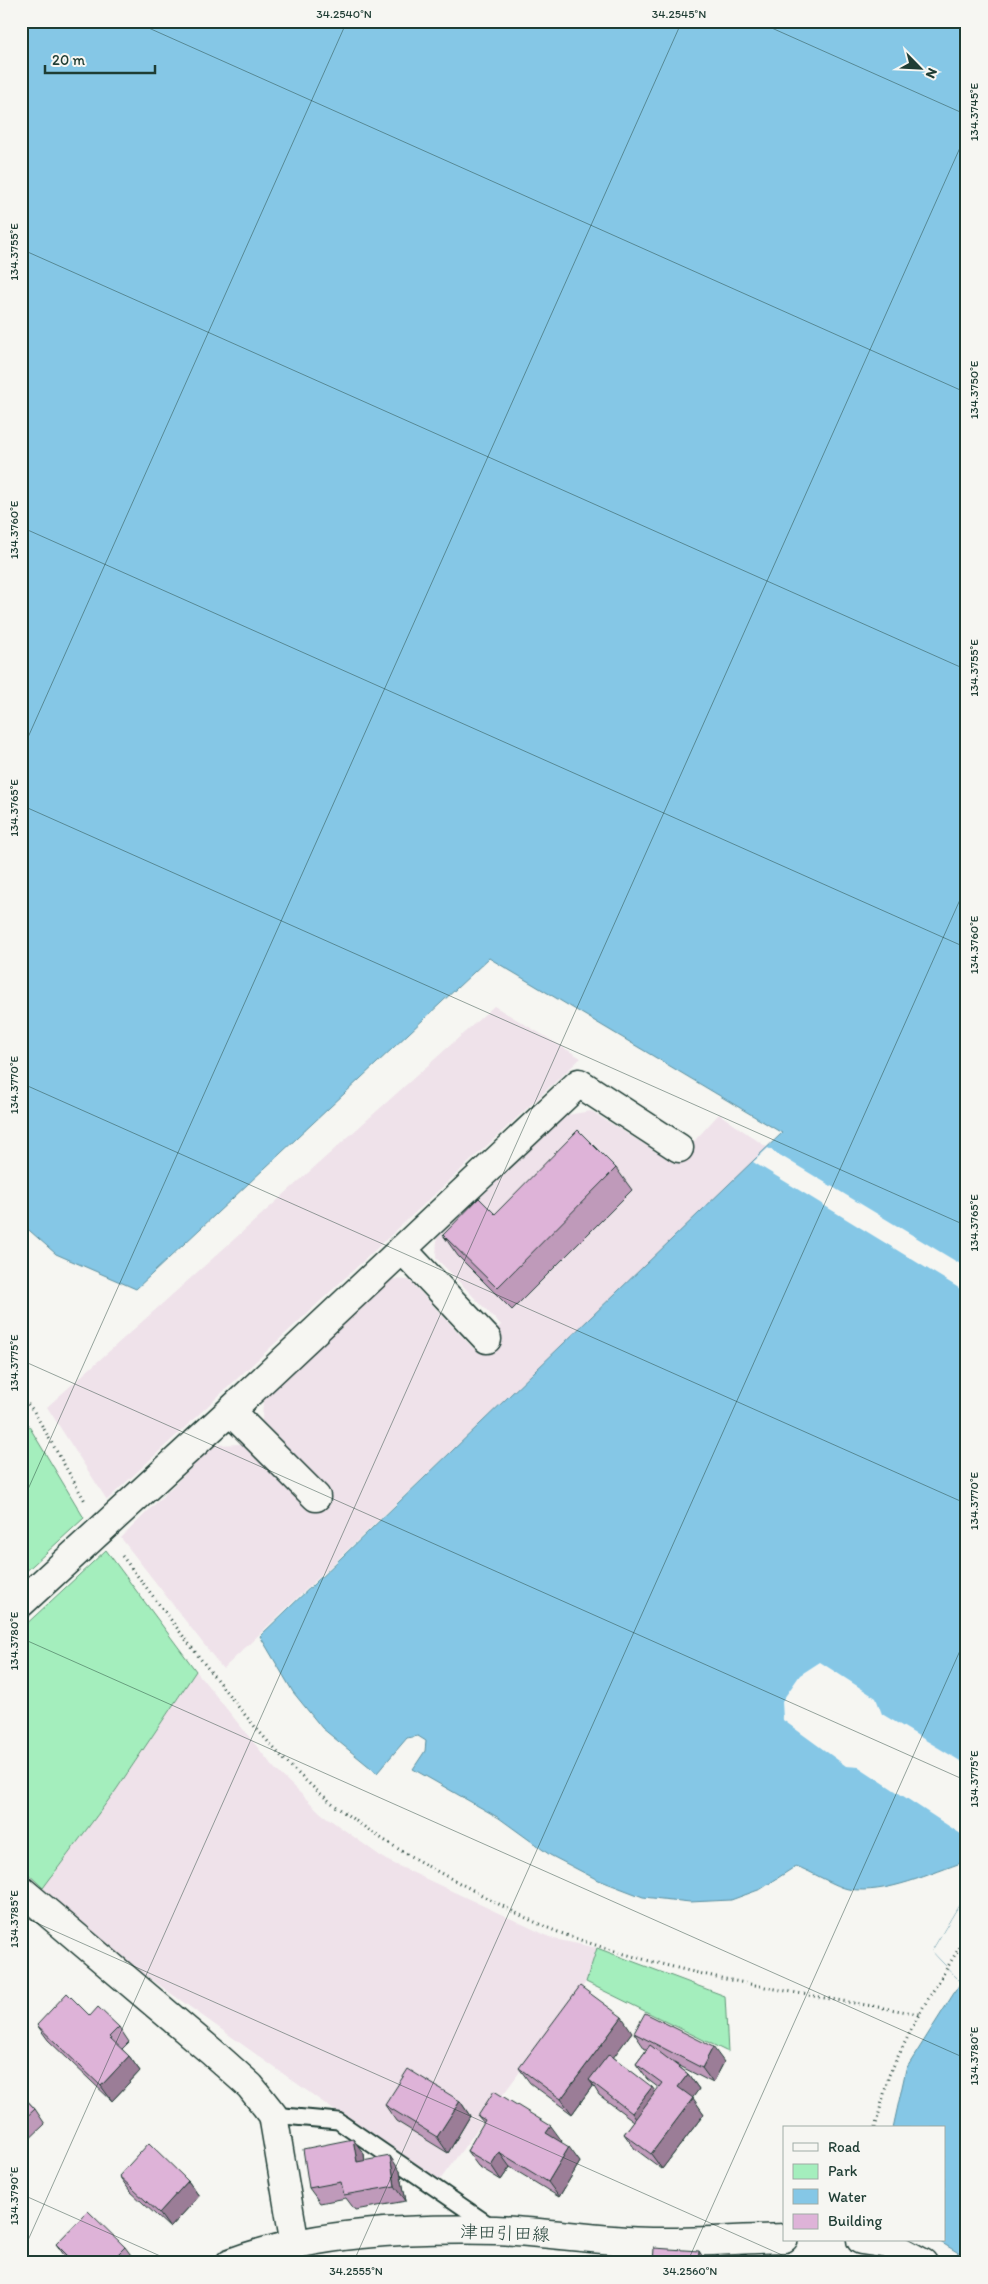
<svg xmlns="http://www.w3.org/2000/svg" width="988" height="2284" font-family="Itim,'Klee One',sans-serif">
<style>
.built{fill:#efe2ea}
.green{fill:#a4eebd;stroke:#629678}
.water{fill:#85c7e6;stroke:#5c909f}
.pier{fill:#f6f6f2}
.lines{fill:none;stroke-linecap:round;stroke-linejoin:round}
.lane-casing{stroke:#1f3d34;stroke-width:19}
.street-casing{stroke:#1f3d34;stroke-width:31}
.secondary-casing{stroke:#1f3d34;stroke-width:31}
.path{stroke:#1f3d34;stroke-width:3;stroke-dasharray:1 4;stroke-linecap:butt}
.lane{stroke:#f6f6f2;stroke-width:15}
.street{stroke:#f6f6f2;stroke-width:28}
.secondary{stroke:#f6f6f2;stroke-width:28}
.wall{fill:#bf9aba;stroke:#1f3d34}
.shaded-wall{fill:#9b7d97;stroke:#1f3d34}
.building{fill:#deb3d8;stroke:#1f3d34}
.ticks{fill:none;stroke:#1f3d34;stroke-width:1;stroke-opacity:0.45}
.labels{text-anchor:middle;stroke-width:5;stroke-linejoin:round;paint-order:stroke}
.street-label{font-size:18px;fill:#1f3d34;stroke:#f6f6f2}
.neatline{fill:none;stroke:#1f3d34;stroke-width:2}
.ticks-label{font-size:12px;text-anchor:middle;fill:#1f3d34}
</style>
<rect width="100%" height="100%" fill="#f6f6f2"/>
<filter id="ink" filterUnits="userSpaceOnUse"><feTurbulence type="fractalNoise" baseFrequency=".02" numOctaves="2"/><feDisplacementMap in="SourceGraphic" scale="10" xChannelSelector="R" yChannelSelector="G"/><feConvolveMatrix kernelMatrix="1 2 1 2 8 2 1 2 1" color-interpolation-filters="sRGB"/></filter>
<g filter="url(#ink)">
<!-- built -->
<path class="built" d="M494,1006L581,1058L107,1500L47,1407Z
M591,1111L674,1163L719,1114L768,1148L223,1669L121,1538L214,1445L242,1444L309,1511L330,1490L262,1421L263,1399L391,1279L409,1280L474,1349L501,1325L436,1258L437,1238L567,1115Z
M196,1671L275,1769L322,1814L386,1860L554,1939L597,1948L586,1982L437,2184L123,1959L43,1888L116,1790Z"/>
<!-- green -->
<path class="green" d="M21,1413L84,1518L21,1576Z
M106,1550L196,1671L116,1790L43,1888L21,1867V1629Z
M597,1948L725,1996L728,2052L586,1982Z"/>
<!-- water -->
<path class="water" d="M21,21H967V1861C930,1873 887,1895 848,1889C837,1887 810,1871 796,1866L761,1889L731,1900L690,1902L643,1897L596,1879L550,1855L499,1818L413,1769L425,1751L426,1741L418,1736L407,1738L377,1773L322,1728L293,1692L260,1636L782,1133L489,958L136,1289L56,1254L21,1223Z
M967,1892V2258L937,2240H944V2128H893L906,2069L961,1982L932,1951Z"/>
<!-- pier -->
<path class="pier" d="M768,1148L967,1268V1293L753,1162Z
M820,1662L876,1698L882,1714L967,1765V1838L859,1767L846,1766L783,1720L782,1701L800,1675Z
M967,1892V1972L961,1982L932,1951Z"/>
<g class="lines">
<!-- lane casing -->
<g class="lane-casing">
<path id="lane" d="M273,2115L338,2121L492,2227"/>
</g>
<!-- street casing -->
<g class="street-casing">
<path id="street" d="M402,1249L487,1339
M230,1411L316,1497
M21,1603L230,1411L579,1083L679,1148
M21,1890L212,2052L250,2086L273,2115L295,2245"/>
</g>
<!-- secondary casing -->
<g class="secondary-casing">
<path id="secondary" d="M861,2240L888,2244L923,2263
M230,2263C312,2232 409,2228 496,2230C548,2232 599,2241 651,2242C695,2243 740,2239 784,2238"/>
</g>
<!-- path -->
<path class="path" d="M21,1397L33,1410L85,1501
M122,1556C174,1622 223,1693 280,1755C327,1806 386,1844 446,1876C483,1895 520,1917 558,1932C674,1975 797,1993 919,2014
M875,2128L889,2075L919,2014L967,1935"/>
<!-- lane -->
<use href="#lane" class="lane"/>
<!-- street -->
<use href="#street" class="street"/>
<!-- secondary -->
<use href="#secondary" class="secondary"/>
</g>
<!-- wall -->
<path class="wall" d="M616,1168L632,1190L512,1310L458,1256L443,1235L495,1214Z
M37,2025L119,2027L129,2042L122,2049L129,2056L140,2071L112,2101L48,2040Z
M632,2032L613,2057L656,2092L659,2088L647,2079L636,2064L647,2049H645L634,2033L724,2062L713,2083L674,2063L688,2074L699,2089L692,2098L704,2114L662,2169L635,2149L624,2134L634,2121L599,2095L593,2085L572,2114L530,2083L519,2068Z
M21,2094L35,2109L45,2124L21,2147Z
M460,2101L470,2116L448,2153L396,2121L385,2105Z
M478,2116L562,2141L561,2142L580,2162L559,2197L510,2167L501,2180L478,2166L467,2151L484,2123Z
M364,2154L365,2161L400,2171L406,2201L355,2210L346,2198L320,2203L309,2188Z
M119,2176L188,2181L199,2196L170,2228L130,2191Z
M56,2244L125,2247L136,2262L135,2263H70L67,2259Z"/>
<!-- shaded-wall -->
<path class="shaded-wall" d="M622,2017L632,2032L594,2084L589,2080L593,2085L572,2114L561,2099Z
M713,2047L724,2062L713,2083L702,2068Z
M129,2056L140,2071L112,2101L101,2086Z
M688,2074L699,2089L689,2103L678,2087Z
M652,2087L663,2102L642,2128L632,2113Z
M693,2098L704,2114L662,2169L651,2154Z
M460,2101L470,2116L448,2153L437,2137Z
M551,2126L562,2141L557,2148L546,2133Z
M353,2139L364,2154L367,2177L357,2162Z
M569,2147L580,2162L559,2197L548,2182Z
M499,2152L510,2167L501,2180L491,2165Z
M390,2156L400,2171L406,2201L395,2186Z
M188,2181L199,2196L170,2228L159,2213Z
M699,2251L707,2263H698Z"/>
<!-- building -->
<path class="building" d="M578,1130L616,1168L497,1288L443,1235L479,1198L495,1214Z
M580,1986L622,2017L561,2099L519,2068Z
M67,1993L90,2016L98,2007L119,2027L109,2037L129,2056L101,2086L37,2025Z
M645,2013L713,2047L702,2068L634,2033Z
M650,2045L688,2074L678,2087L693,2098L651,2154L624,2134L662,2083L636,2064Z
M609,2054L652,2087L632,2113L589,2080Z
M408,2069L460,2101L437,2137L385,2105Z
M494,2091L551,2126L546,2133L569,2147L548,2182L499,2152L491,2165L467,2151L485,2120L478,2116Z
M21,2094L35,2109L21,2122Z
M353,2139L357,2162L390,2156L395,2186L344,2195L341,2182L309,2188L303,2149Z
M149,2143L188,2181L159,2213L119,2176Z
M88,2211L125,2247L109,2263H86L83,2259L80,2263H75L56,2244Z
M654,2248L699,2251L698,2263H653Z"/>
</g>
<!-- ticks -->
<path class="ticks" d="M133,21L967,393M756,21L967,115M21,249L967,670M21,527L967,948M21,753L347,21M21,805L967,1226M21,1083L967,1504M21,1360L967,1781M21,1505L682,21M21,1638L967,2059M21,1916L800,2263M21,2194L176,2263M21,2256L967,132M353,2263L967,884M687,2263L967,1635"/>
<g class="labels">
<!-- street labels -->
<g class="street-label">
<text transform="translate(505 2233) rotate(2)" y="6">津田引田線</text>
</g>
</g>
<!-- margin -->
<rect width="988" height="2284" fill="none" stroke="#f6f6f2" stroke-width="55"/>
<!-- legend -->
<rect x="783" y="2126" width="162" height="115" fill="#f6f6f2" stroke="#a0aca6"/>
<rect x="793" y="2143" width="25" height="8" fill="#f6f6f2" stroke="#a0aca6"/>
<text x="828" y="2152" font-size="15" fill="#1f3d34">Road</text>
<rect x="793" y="2164" width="25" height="15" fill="#a4eebd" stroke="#a0aca6"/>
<text x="828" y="2176" font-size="15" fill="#1f3d34">Park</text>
<rect x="793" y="2189" width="25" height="15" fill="#85c7e6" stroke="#a0aca6"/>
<text x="828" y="2202" font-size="15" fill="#1f3d34">Water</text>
<rect x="793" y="2214" width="25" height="15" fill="#deb3d8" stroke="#a0aca6"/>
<text x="828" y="2226" font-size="15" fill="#1f3d34">Building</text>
<!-- north arrow -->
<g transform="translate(920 68) rotate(114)" stroke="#f6f6f2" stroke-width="4" paint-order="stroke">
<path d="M0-4L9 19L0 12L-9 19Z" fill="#1f3d34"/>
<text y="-8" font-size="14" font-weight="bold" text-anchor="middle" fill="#1f3d34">N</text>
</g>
<!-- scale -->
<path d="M45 65v8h110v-8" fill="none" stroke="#1f3d34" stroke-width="2.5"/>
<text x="52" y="65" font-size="15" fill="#1f3d34" stroke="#f6f6f2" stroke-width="4" paint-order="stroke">20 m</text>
<rect x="28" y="28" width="932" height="2228" class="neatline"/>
<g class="ticks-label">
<text x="344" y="18">34.2540°N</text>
<text x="679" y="18">34.2545°N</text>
<text transform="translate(974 112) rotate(-90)" y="4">134.3745°E</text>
<text transform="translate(14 252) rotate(-90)" y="4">134.3755°E</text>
<text transform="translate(974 390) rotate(-90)" y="4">134.3750°E</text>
<text transform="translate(14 530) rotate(-90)" y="4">134.3760°E</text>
<text transform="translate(974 668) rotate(-90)" y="4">134.3755°E</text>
<text transform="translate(14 808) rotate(-90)" y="4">134.3765°E</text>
<text transform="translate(974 945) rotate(-90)" y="4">134.3760°E</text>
<text transform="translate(14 1085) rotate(-90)" y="4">134.3770°E</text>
<text transform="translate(974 1223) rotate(-90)" y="4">134.3765°E</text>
<text transform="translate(14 1363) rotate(-90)" y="4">134.3775°E</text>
<text transform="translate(974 1501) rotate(-90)" y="4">134.3770°E</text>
<text transform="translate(14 1641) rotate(-90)" y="4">134.3780°E</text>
<text transform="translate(974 1779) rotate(-90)" y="4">134.3775°E</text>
<text transform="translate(14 1919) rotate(-90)" y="4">134.3785°E</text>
<text transform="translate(974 2056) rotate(-90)" y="4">134.3780°E</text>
<text transform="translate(14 2196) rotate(-90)" y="4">134.3790°E</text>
<text x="356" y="2275">34.2555°N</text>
<text x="690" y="2275">34.2560°N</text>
</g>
</svg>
